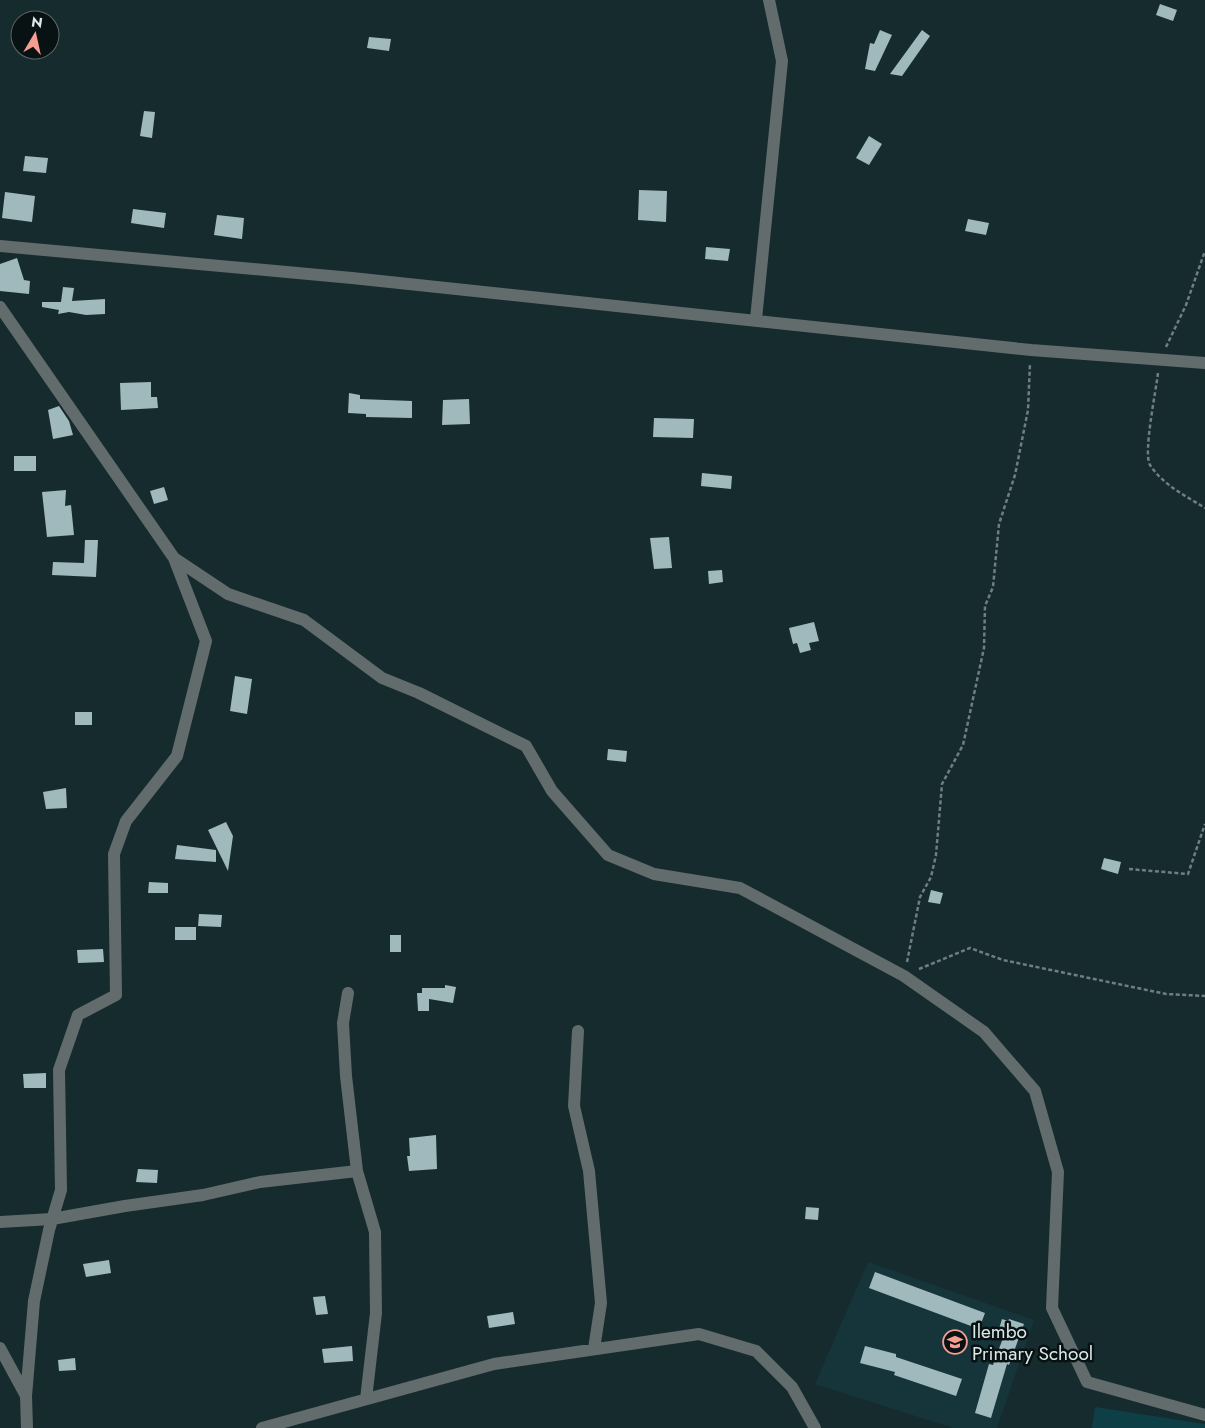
<svg xmlns="http://www.w3.org/2000/svg" width="1205" height="1428" font-family="Jost,sans-serif">
<style>
.built{fill:#16353a}
.green{fill:#0e3f46}
.building{fill:#a0b9bd}
.lines{fill:none;stroke-linecap:round;stroke-linejoin:round}
.path{stroke:#6e7f82;stroke-width:2.5;stroke-dasharray:4 2.5;stroke-linecap:butt}
.street{stroke:#626c6d;stroke-width:12}
.labels{text-anchor:middle;stroke-width:5;stroke-linejoin:round;paint-order:stroke}
.poi-label{font-size:19px;fill:#dce9eb;stroke:#091213;text-anchor:start}
</style>
<rect width="100%" height="100%" fill="#162b2e"/>
<!-- built -->
<path class="built" d="M868,1262L1034,1320L997,1428H953L815,1384Z"/>
<!-- green -->
<path class="green" d="M1095,1407L1205,1424V1428H1092Z"/>
<!-- building -->
<path class="building" d="M1160,4L1177,10L1173,21L1156,15Z
M880,30L892,35L875,71L865,69L870,43L874,44Z
M922,30L930,36L902,76L890,74Z
M369,37L391,39L389,51L367,48Z
M144,111L155,112L152,138L140,136Z
M869,136L882,144L869,165L856,158Z
M25,156L48,158L46,173L23,171Z
M639,190L667,191L666,222L638,220Z
M5,192L35,196L32,222L2,218Z
M133,209L166,213L164,228L131,223Z
M217,215L244,218L242,239L214,235Z
M968,219L989,223L986,235L965,231Z
M706,247L730,249L728,261L705,259Z
M17,258L24,280L30,281L29,294L0,291V264Z
M63,287L74,288L72,301L105,299V314L86,315L69,312L58,314L59,310L42,307V302H61Z
M151,382V397H157L158,408L121,410L120,383Z
M349,393L360,395V399L412,401V418L366,417V414L348,413Z
M469,399L470,424L442,425L443,400Z
M59,406L69,421L73,435L53,439L48,410Z
M654,418L694,419L693,438L653,437Z
M14,456H36V471H14Z
M702,473L732,476L731,489L701,486Z
M164,487L168,500L154,504L150,491Z
M66,490L65,506L71,505L74,535L47,537L42,492Z
M669,537L672,568L654,569L650,538Z
M85,540H98L96,577L52,575L53,562L84,563Z
M722,570L723,582L709,584L708,571Z
M814,622L819,641L809,643L811,650L800,653L797,643L793,644L789,628Z
M235,676L252,679L247,714L230,711Z
M75,712H92V725H75Z
M608,749L627,751L626,762L607,760Z
M66,788L67,808L46,809L43,792Z
M226,822L233,836L228,871L208,830Z
M177,845L216,850V862L175,859Z
M1104,858L1121,862L1118,874L1101,869Z
M149,882L168,883V893H148Z
M931,890L943,893L940,904L928,902Z
M199,914L222,915L221,927L198,926Z
M175,927H196V940H175Z
M390,935H401V952H390Z
M103,949L104,962L78,963L77,950Z
M445,985L456,987L453,1003L429,999V1011H418L417,993H422V988H445Z
M46,1073V1088H24L23,1074Z
M436,1135L437,1169L409,1171L407,1156H410L409,1138Z
M138,1169L158,1170L157,1183L136,1182Z
M806,1207L819,1208L818,1220L805,1219Z
M109,1260L111,1273L86,1277L83,1264Z
M875,1272L985,1313L979,1329L869,1288Z
M325,1296L328,1314L316,1315L313,1297Z
M513,1312L515,1324L489,1328L487,1316Z
M1002,1319L1008,1321L1009,1319L1024,1324L1009,1365L1007,1364L991,1418L975,1413L989,1364L993,1365L1003,1338L997,1336Z
M352,1346L353,1361L324,1363L322,1349Z
M865,1346L896,1354V1357L962,1379L956,1396L894,1375L895,1372L860,1363Z
M75,1358L76,1370L59,1371L58,1360Z"/>
<g class="lines">
<!-- path -->
<path class="path" d="M1166,347L1186,305L1205,251
M1158,373C1156,391 1143,453 1150,465C1163,485 1186,496 1205,508
M1129,869L1188,874L1205,824
M907,962L920,897L931,877L936,855L942,784L963,745L984,648L985,606L993,587L999,524L1015,475L1028,410L1030,363
M919,969L970,948L1003,960L1166,994L1205,996"/>
<!-- street -->
<path class="street" d="M0,246L352,278L1031,350L1205,363
M0,307L174,558L228,594L304,620L382,678L419,693L526,746L552,791L608,855L654,874L740,888L904,976L984,1032L1035,1091L1058,1172L1052,1308L1087,1382L1205,1415
M756,319L782,61L769,0
M348,993L343,1023L346,1076L357,1171L375,1232L376,1313L366,1399
M578,1031L574,1106L589,1171L601,1303L594,1349
M0,1222L52,1219L125,1206L203,1195L260,1182L357,1171
M0,1348L26,1396
M27,1428L26,1396L34,1301L49,1230L61,1190L59,1070L78,1015L116,995L114,854L126,821L177,756L206,641L174,558
M262,1428L494,1364L699,1334L756,1351L792,1387L815,1428"/>
</g>
<!-- icons -->
<defs>
<g id="school-ring" transform="scale(1.25)"><circle r="9.5" fill="#091213" stroke="#f59d90" stroke-width="1.5"/><path d="M0-5L7-2L0 1L-7-2ZM-4 1L0 2.5L4 1V4Q0 6-4 4Z" fill="#f59d90"/></g>
</defs>
<g fill-rule="evenodd">
<use href="#school-ring" x="955" y="1342"/>
</g>
<g class="labels">
<!-- poi labels -->
<g class="poi-label">
<text x="972" y="1338">Ilembo<tspan x="972" dy="22">Primary School</tspan></text>
</g>
</g>
<!-- north arrow -->
<g transform="translate(35 35) rotate(9)"><circle r="24" fill="#091213" stroke="#5d6869"/>
<path d="M0-4L9 19L0 12L-9 19Z" fill="#f59d90"/>
<text y="-8" font-size="14" font-weight="bold" text-anchor="middle" fill="#dce9eb">N</text>
</g>
</svg>
